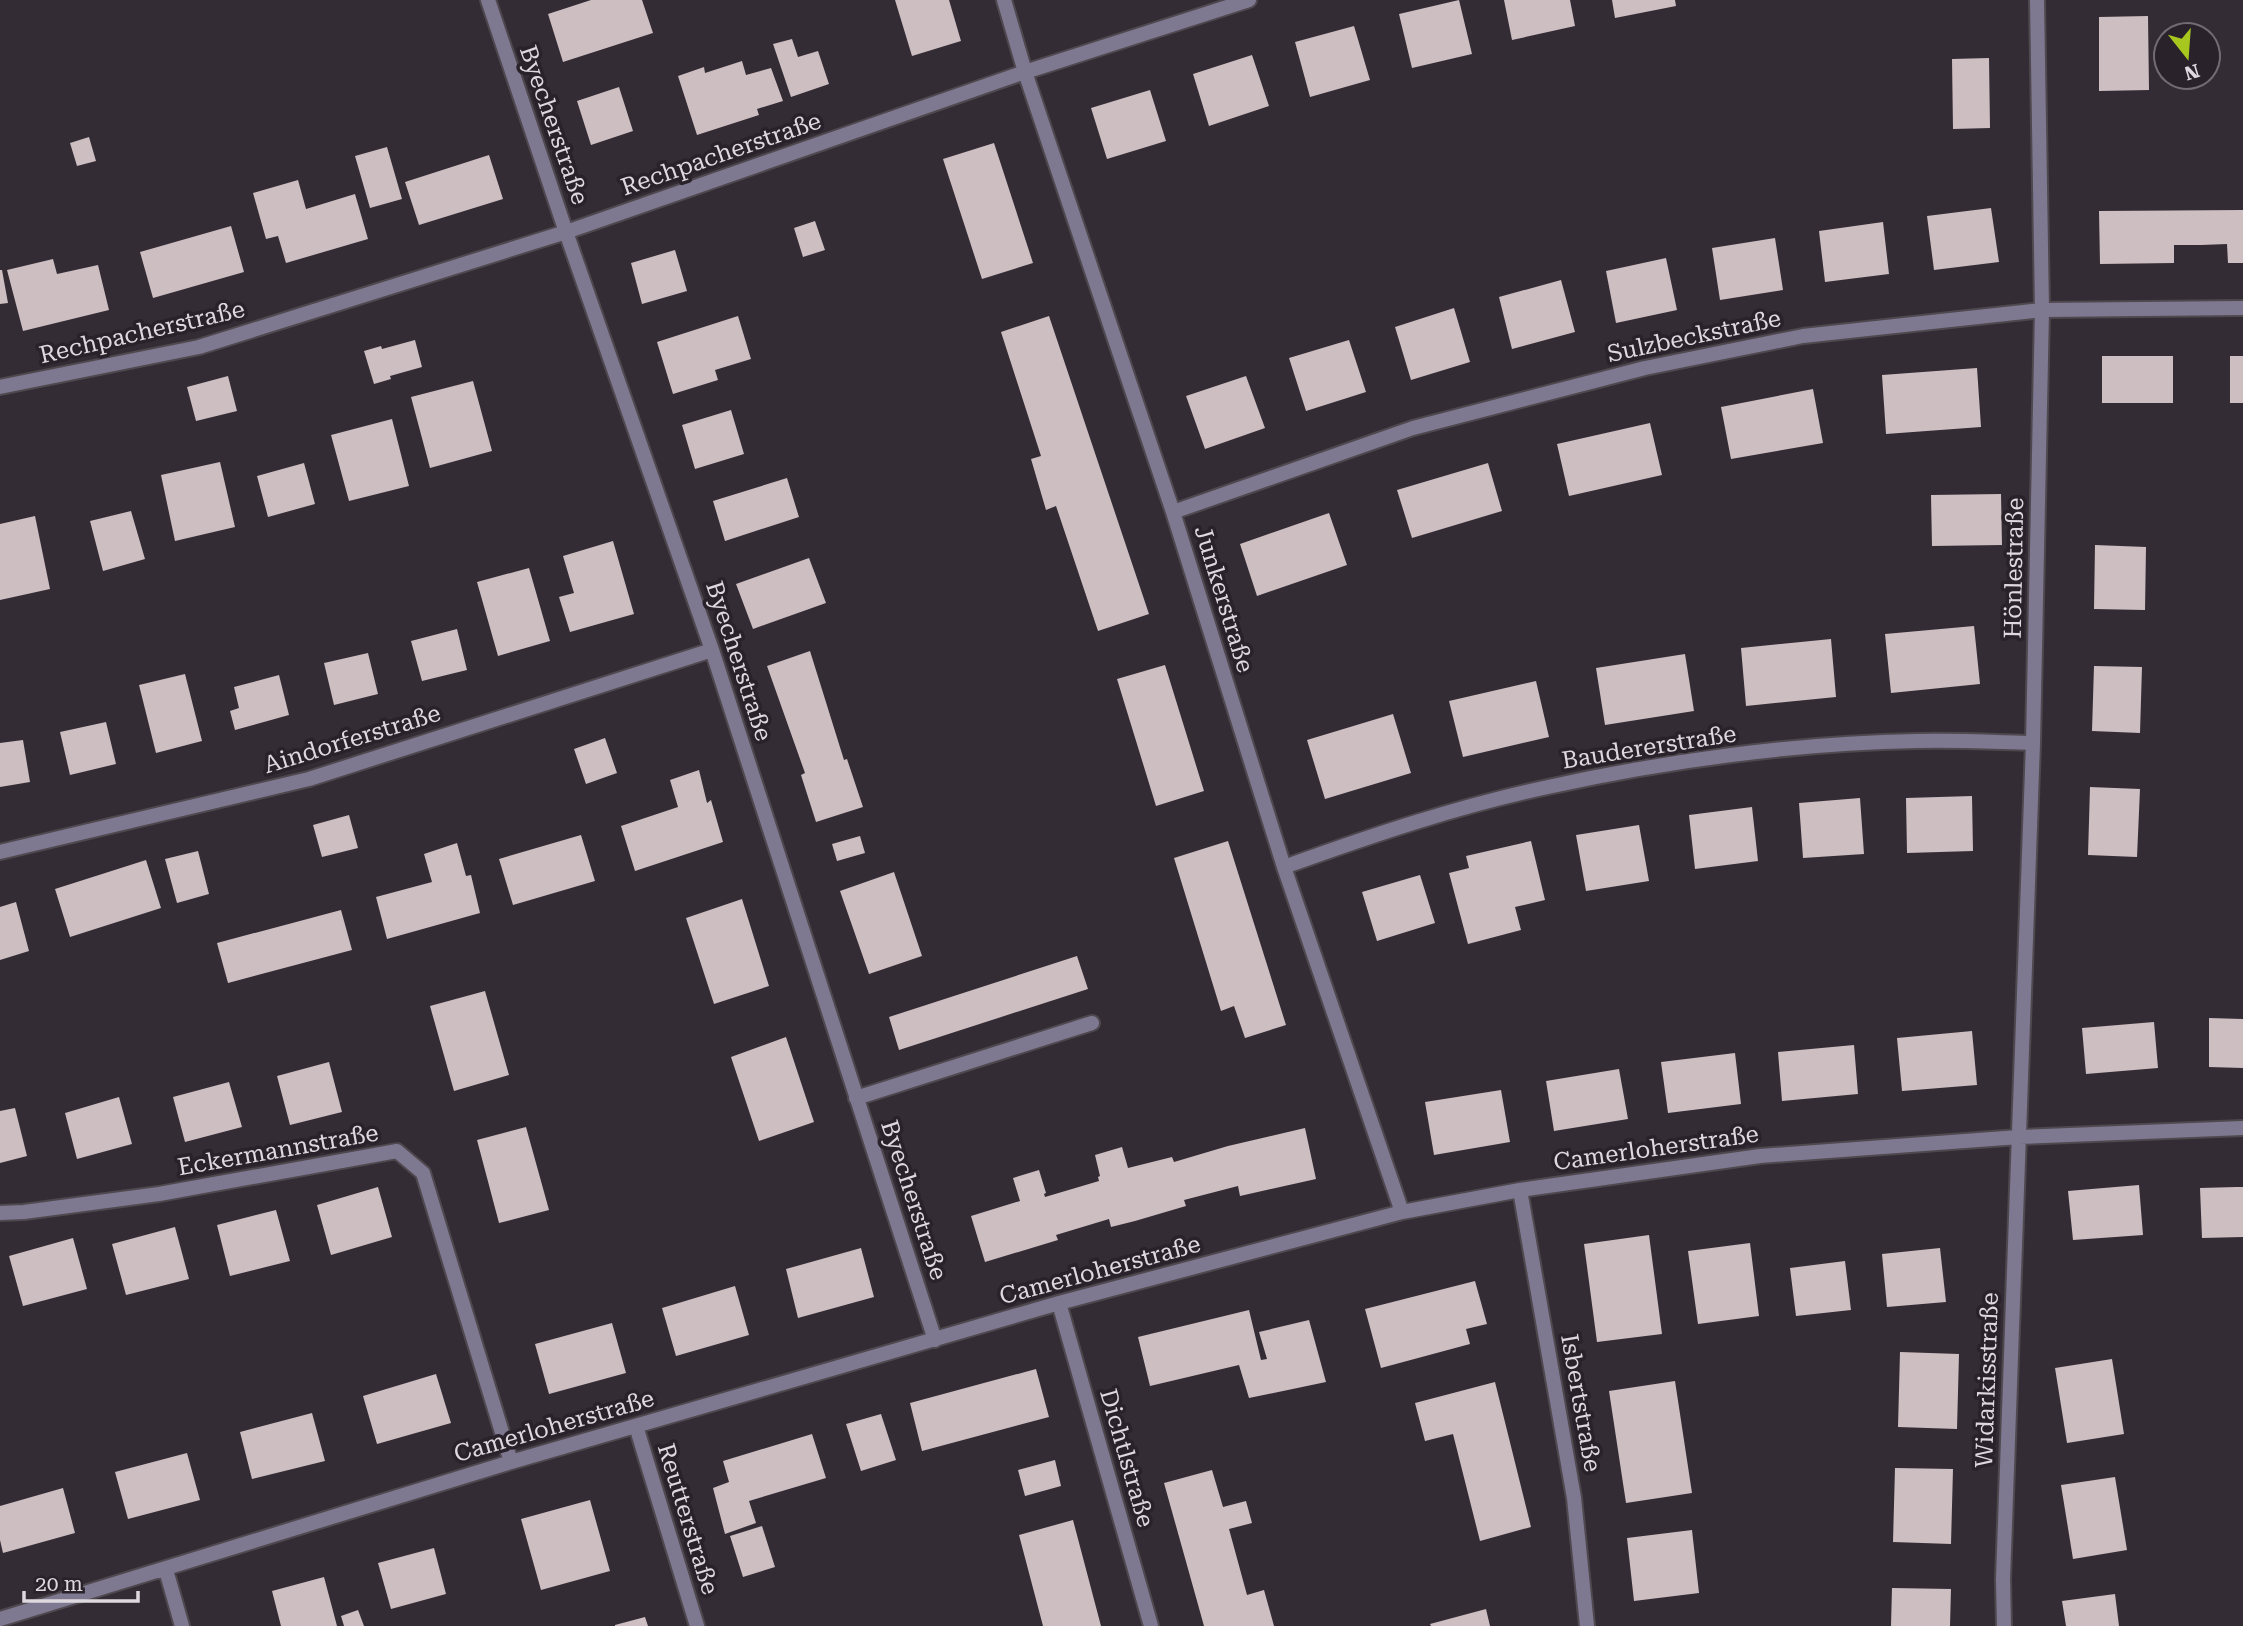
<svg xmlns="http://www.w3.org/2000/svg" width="2243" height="1626" font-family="'Roboto Serif',serif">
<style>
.building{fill:#cdbec2}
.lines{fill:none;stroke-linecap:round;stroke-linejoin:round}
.lane-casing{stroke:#4f484f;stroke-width:18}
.street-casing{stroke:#4f484f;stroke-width:18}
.lane{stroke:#7e7991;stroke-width:14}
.street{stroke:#7e7991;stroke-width:14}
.labels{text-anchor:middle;stroke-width:7;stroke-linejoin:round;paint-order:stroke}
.street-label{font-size:24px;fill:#ded9de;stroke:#2a222a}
</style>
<rect width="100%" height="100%" fill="#342c34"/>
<!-- building -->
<path class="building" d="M591,0H642L653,33L563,62L548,14Z
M895,0H949L961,41L912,56Z
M1459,0L1472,54L1412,68L1399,14Z
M1504,0H1570L1575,26L1512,40Z
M1612,0H1675L1676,6L1615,18Z
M2148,16L2149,90L2099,91V17Z
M1354,26L1370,80L1310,97L1295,42Z
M792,39L798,57L818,51L829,84L791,97L773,44Z
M1252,55L1269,106L1209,126L1193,74Z
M1989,58L1990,128L1953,129L1952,59Z
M742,61L746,75L771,68L783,101L757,109L759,115L697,135L678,76L704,67L705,73Z
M619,87L633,131L591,145L577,101Z
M1150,90L1166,141L1107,159L1091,108Z
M89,137L96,161L77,166L70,143Z
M994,143L1033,263L982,279L943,159Z
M387,147L402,199L370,208L355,156Z
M489,155L503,199L419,225L405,182Z
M298,180L306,209L355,194L368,239L286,263L278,236L266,239L253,193Z
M1991,208L1999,262L1934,270L1927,216Z
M2243,210V263H2228L2227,244L2201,245H2174V263L2100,264L2099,211Z
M815,221L825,250L803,257L794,228Z
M1883,222L1889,274L1825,282L1819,231Z
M231,226L244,272L153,298L140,252Z
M1775,238L1783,290L1720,300L1712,248Z
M675,250L687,291L642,304L631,263Z
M1666,258L1677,310L1616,323L1606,271Z
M53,259L57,274L98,265L109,310L23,331L7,270Z
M0,270H2L8,303L0,304Z
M1561,280L1575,332L1512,349L1499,297Z
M1454,308L1470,362L1411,380L1395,327Z
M738,316L751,359L715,370L718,380L673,394L657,342Z
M1049,316L1149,614L1098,631L1056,506L1046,510L1031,459L1041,456L1001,332Z
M415,340L422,367L390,376L391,379L374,384L364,351L381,346L382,349Z
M1349,340L1366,392L1306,411L1289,358Z
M2102,356H2173V403H2102Z
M2230,356H2243V403H2230Z
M1977,368L1981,427L1886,434L1882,375Z
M228,376L237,411L196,421L187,387Z
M1246,376L1265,428L1205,449L1186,396Z
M473,381L492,451L430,468L411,397Z
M1813,389L1823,443L1731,459L1721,407Z
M731,410L744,454L695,469L682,425Z
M392,419L409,486L349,501L331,435Z
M1650,423L1662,475L1569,496L1557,444Z
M220,462L235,527L175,541L161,475Z
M304,463L315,504L268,517L257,476Z
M1488,463L1502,511L1412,538L1397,490Z
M787,478L799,517L725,541L713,501Z
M2001,494L2002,545L1932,546L1931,495Z
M131,511L145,559L103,571L90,521Z
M1329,513L1347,565L1257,596L1240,544Z
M35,516L50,589L0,600V524Z
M613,541L634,614L570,632L559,597L574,593L563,556Z
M2095,545L2146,547L2145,610L2094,609Z
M809,558L826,603L753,629L736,584Z
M529,568L550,641L498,656L477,582Z
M1974,626L1980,684L1891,693L1885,634Z
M457,629L467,670L422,681L411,641Z
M1831,639L1836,697L1746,706L1741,648Z
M810,651L844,760L847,759L863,807L816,822L801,775L805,773L767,666Z
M368,653L378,694L334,705L324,663Z
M1685,654L1694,711L1605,725L1596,668Z
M1165,665L1204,791L1156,806L1117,679Z
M2094,666L2142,667L2140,733L2092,731Z
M185,674L202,741L156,753L139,685Z
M279,675L289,715L235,730L230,711L239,708L234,687Z
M1536,681L1549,737L1463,757L1449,701Z
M1393,714L1411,773L1325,799L1307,740Z
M106,722L116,764L70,775L60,732Z
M605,738L617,773L586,784L574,749Z
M23,740L30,782L0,787V743Z
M699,770L707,803L711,800L723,842L635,871L621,826L678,807L670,780Z
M2090,787L2140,789L2137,857L2088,855Z
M1972,796L1973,851L1907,853L1906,798Z
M1860,798L1864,854L1803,858L1799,803Z
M1752,807L1758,861L1695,869L1689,815Z
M349,815L358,848L322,857L313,825Z
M1639,825L1649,881L1586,891L1576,835Z
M581,835L595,881L513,905L499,859Z
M860,836L865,853L837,861L832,844Z
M1228,841L1286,1025L1245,1038L1234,1006L1221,1011L1174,858Z
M1531,841L1545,900L1515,907L1521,930L1468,944L1449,873L1469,868L1466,856Z
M457,843L466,876L471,875L480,913L387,939L376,897L432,882L424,854Z
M198,851L209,894L177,903L165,859Z
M146,860L161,908L70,937L55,889Z
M894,872L922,956L869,974L840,891Z
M1420,875L1435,923L1377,941L1362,892Z
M742,899L769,986L714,1004L686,918Z
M16,902L29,951L0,960V907Z
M341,910L352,950L228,983L217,943Z
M1077,956L1088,989L899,1050L889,1017Z
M485,991L509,1075L454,1091L430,1006Z
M2209,1018L2243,1019V1068L2209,1067Z
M2154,1022L2158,1068L2086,1074L2082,1028Z
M1972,1031L1977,1085L1902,1091L1897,1038Z
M786,1037L814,1122L759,1141L731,1057Z
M1854,1045L1858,1094L1782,1101L1778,1052Z
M1735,1053L1741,1104L1668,1113L1661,1062Z
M329,1062L342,1112L290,1125L277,1076Z
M1619,1069L1628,1119L1554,1131L1546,1081Z
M229,1082L242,1127L185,1142L173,1097Z
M1501,1090L1510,1142L1434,1155L1425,1102Z
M119,1097L132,1144L77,1159L65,1113Z
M15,1108L27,1156L0,1163V1111Z
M526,1127L549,1210L499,1223L477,1140Z
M1305,1128L1316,1179L1240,1196L1238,1186L1184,1200L1186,1206L1135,1221L1111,1227L1109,1219L1056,1235L1058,1240L985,1262L971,1216L1020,1201L1013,1178L1039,1170L1046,1193L1044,1194L1045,1197L1099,1181L1098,1177L1100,1176L1095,1155L1122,1147L1128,1168L1172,1157L1174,1162L1228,1146Z
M2139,1185L2143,1235L2073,1240L2068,1191Z
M378,1187L392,1237L331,1255L317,1205Z
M2236,1187H2243V1237L2202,1238L2200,1188Z
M276,1210L290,1261L230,1276L217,1225Z
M175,1227L189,1279L126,1295L112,1244Z
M1649,1235L1662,1334L1597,1342L1584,1244Z
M73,1238L87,1289L23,1306L9,1256Z
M1750,1243L1759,1316L1698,1324L1688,1251Z
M861,1248L874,1297L798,1318L786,1269Z
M1940,1248L1946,1302L1887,1307L1882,1254Z
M1845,1261L1851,1310L1796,1316L1790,1268Z
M1475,1281L1487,1324L1466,1329L1470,1344L1381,1368L1365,1309Z
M735,1286L749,1335L676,1356L662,1308Z
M1249,1310L1261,1360L1267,1359L1259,1332L1309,1320L1326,1382L1249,1398L1239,1365L1150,1386L1138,1337Z
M612,1323L626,1373L549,1394L535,1344Z
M1900,1352L1959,1354L1957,1429L1898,1427Z
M2112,1359L2124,1434L2067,1443L2055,1368Z
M1036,1369L1049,1417L922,1451L910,1403Z
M436,1374L451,1423L377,1444L363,1396Z
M1675,1381L1692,1493L1626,1503L1609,1391Z
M1495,1382L1531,1527L1480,1541L1453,1434L1425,1441L1415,1403Z
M312,1413L325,1461L252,1479L240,1432Z
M881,1414L896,1460L861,1471L846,1424Z
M812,1434L826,1478L749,1501L756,1523L725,1534L713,1488L729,1482L723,1461Z
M187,1453L200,1500L128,1519L115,1472Z
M1055,1460L1061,1486L1025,1496L1018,1470Z
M1895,1468L1953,1469L1951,1544L1893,1542Z
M1212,1470L1223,1507L1246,1501L1252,1523L1229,1529L1247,1595L1264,1590L1274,1626H1204L1164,1483Z
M2115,1477L2127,1550L2073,1559L2061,1485Z
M63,1488L75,1533L3,1553L0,1540V1506Z
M590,1500L610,1571L541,1590L521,1519Z
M1073,1520L1101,1626H1043L1019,1535Z
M762,1526L775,1567L743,1577L730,1536Z
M1692,1530L1699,1593L1634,1601L1627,1538Z
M434,1548L446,1594L391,1609L378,1563Z
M324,1577L337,1626H281L272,1591Z
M1892,1588L1951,1589L1950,1626H1891Z
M2115,1594L2119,1626H2066L2062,1601Z
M1486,1609L1490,1626H1431L1430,1624Z
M358,1610L364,1626H344L341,1616Z
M645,1617L648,1626H615V1625Z"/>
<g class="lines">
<!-- lane casing -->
<g class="lane-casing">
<path id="lane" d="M856,1098L1092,1023"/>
</g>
<!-- street casing -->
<g class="street-casing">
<path id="street" d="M488,0L566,232L712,650L935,1340
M1004,0L1025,72L1173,512L1284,867L1402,1212
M0,387L199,347L566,232L1025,72L1249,0
M1173,512L1413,428L1645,368L1803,336L2042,310L2243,308
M0,852L309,779L712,650
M1284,867C1370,836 1458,806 1548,787C1665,761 1797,743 1916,741C1955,740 1994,742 2033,743
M1520,1190L1574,1498L1587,1626
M0,1213L24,1212L159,1194L397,1151L423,1173L511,1462
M1059,1303L1151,1626
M636,1426L697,1626
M166,1570L182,1626
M0,1619L511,1462L1059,1303L1402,1212L1520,1190L1760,1156L2019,1137L2243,1128
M2004,1626L2003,1579L2033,743L2042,310L2037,0"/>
</g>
<!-- lane -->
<use href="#lane" class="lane"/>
<!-- street -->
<use href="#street" class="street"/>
</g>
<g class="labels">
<!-- street labels -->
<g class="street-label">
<text transform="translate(554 125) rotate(71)" y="8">Byecherstraße</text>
<text transform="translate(721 154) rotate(-19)" y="8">Rechpacherstraße</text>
<text transform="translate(142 332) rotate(-13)" y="8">Rechpacherstraße</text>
<text transform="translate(1694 336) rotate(-12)" y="8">Sulzbeckstraße</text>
<text transform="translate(2014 568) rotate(-89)" y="8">Hönlestraße</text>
<text transform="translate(1224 599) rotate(73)" y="8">Junkerstraße</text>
<text transform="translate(739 661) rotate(72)" y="8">Byecherstraße</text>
<text transform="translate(352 739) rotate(-17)" y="8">Aindorferstraße</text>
<text transform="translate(1649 747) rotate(-9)" y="8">Baudererstraße</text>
<text transform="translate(1656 1148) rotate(-8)" y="8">Camerloherstraße</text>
<text transform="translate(278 1150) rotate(-10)" y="8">Eckermannstraße</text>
<text transform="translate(914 1200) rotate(72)" y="8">Byecherstraße</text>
<text transform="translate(1100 1270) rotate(-15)" y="8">Camerloherstraße</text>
<text transform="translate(1987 1380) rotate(-88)" y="8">Widarkisstraße</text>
<text transform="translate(1581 1403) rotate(80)" y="8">Isbertstraße</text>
<text transform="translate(554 1426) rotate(-16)" y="8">Camerloherstraße</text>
<text transform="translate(1127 1458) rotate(74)" y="8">Dichtlstraße</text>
<text transform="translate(688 1519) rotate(73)" y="8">Reutterstraße</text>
</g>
</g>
<!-- north arrow -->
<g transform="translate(2187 56) rotate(163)"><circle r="33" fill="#2a222a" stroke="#726b72" stroke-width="2"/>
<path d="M0-5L12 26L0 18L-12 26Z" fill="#a7c71e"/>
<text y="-10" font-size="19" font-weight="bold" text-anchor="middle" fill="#ded9de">N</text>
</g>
<!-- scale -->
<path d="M24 1591v10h114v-10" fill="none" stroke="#ded9de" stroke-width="3.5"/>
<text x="35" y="1591" font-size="21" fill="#ded9de" stroke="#2a222a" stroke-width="5" paint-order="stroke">20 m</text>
</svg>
